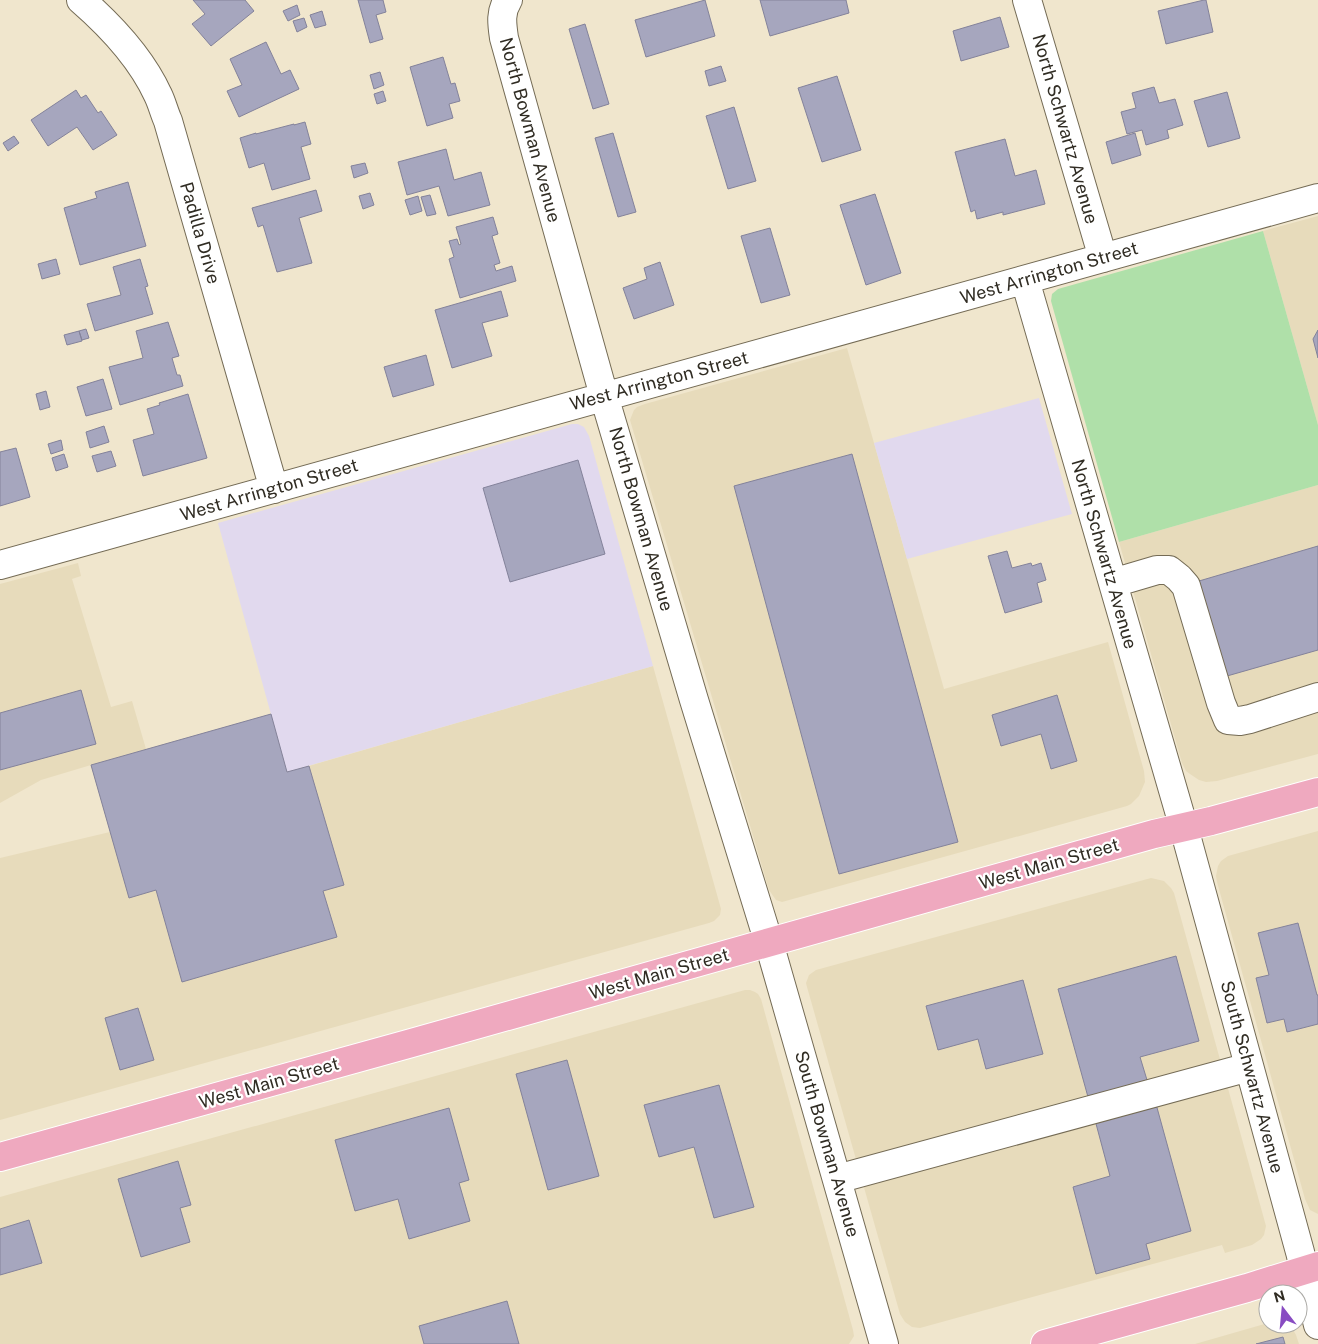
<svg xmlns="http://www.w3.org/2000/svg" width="1318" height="1344" font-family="'Public Sans',sans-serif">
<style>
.built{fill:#e7dbbb}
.industrial{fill:#e1d9ee}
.green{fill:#afe0a9}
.building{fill:#a6a6be;stroke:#83829a}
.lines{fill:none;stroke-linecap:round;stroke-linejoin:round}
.minor-casing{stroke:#746b55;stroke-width:30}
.major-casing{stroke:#fff;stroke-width:30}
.minor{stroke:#fff;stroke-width:28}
.major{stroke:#efa9bf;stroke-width:28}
.labels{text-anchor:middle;stroke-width:4.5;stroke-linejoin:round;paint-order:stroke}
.street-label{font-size:18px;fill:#302c23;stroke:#fff}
</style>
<rect width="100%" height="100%" fill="#f0e6cd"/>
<!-- built -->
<path class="built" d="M1318,216V425L1263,231Z
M847,348L944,689L1108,642L1144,771L1145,782L1139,796L1131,804L1127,806L782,902L776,900L769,890L630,420L634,410L637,407L645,404Z
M1318,485V754L1217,781L1206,782L1199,780L1190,774L1186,771L1182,763L1119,542Z
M78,563L81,576L72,579L111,707L132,701L146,749L271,714L288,772L653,666L721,909L720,915L714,921L709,923L0,1120V858L110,832L91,765L41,780L0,803V584Z
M1318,831V1214L1310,1210L1305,1199L1217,882L1216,876L1218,866L1221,861L1228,856Z
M1151,878L1164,881L1171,888L1174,893L1266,1226L1264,1235L1261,1239L1252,1245L1225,1253L1222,1245L920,1328L912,1327L905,1322L900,1314L807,987L806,983L809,975L816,970Z
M745,990H750L755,992L758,994L761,999L853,1330L854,1336L849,1344H0V1197Z
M1268,1323V1324H1290L1296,1335L1299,1344H1195Z"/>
<!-- industrial -->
<path class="industrial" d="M1039,398L1072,514L907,559L874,443Z
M572,424H578L584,427L589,436L653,666L287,772L218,523Z"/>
<!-- green -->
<path class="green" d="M1263,231L1318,425V485L1119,542L1051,301L1052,294L1058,289Z"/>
<!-- building -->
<path class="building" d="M193,0H245L254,11L211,46L192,24L205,14Z
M358,0H383L386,12L376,15L383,39L370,43Z
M705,0L715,36L646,57L635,20Z
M760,0H846L849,13L770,36Z
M1204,0H1206L1213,32L1166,44L1158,11Z
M297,5L300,15L288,21L283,11Z
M322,11L326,25L315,28L310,15Z
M1000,17L1009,47L961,61L953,31Z
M304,18L307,27L297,32L293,21Z
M585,24L609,104L593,109L569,29Z
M266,42L281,74L290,70L299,89L239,117L227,91L242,85L230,59Z
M443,57L451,84L455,83L460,101L449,104L453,118L427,126L410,67Z
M721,66L726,81L709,86L705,71Z
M380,72L384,85L374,89L370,75Z
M837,76L861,150L822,162L798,88Z
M1154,87L1159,103L1175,99L1183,125L1167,130L1169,138L1146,145L1142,130L1127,134L1121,112L1136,108L1132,93Z
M76,90L81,98L86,95L98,113L101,111L117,135L93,150L77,127L48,146L31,120Z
M383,91L386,101L377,104L374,94Z
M1227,92L1240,138L1208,147L1194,101Z
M734,107L756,181L728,189L706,116Z
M305,122L311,144L301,147L310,179L272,190L264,163L249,168L240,138L256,133V134L294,124V125Z
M613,133L636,212L618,217L595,138Z
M1135,133L1141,155L1112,164L1106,142Z
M14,136L19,143L8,151L3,143Z
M1005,139L1015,176L1036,170L1045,204L1003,215V212L977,219L975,210L971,212L955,152Z
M446,149L454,180L481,172L490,205L448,216L439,186L407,195L398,162Z
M365,163L368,173L354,178L351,166Z
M128,182L146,246L80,265L64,208L97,198L95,192Z
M316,190L322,211L299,218L312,263L277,272L263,225L258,227L252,208Z
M370,193L374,205L363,209L359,196Z
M875,194L901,273L866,285L840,205Z
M430,195L436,214L427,216L421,197Z
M418,196L422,211L410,215L405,200Z
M493,217L498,234L492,236L500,263L494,265L496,271L512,266L516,281L460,298L449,259L454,257L449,241L457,239L459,245L461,244L456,227Z
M770,228L790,295L761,303L741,236Z
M56,259L60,274L42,279L38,264Z
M140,259L148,286L145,287L153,314L95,331L87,304L121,295L113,267Z
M660,262L674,305L634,319L623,288L647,279L644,268Z
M501,291L508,316L482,323L492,356L452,368L435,310Z
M168,322L179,356L172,358L177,375H180L183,386L120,405L109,367L143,358L136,331Z
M86,329L89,338L82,340L79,331Z
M1318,330V358L1313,339Z
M79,331L82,341L67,345L64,335Z
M426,355L434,385L393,397L384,367Z
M103,379L112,409L86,416L77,387Z
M46,391L50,407L40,410L36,394Z
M188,394L207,458L143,476L133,440L154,434L147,409L160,405L159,403Z
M104,426L109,442L90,448L86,432Z
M61,440L63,450L51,454L48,444Z
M16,448L30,497L0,506V452Z
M111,451L116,466L97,472L92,456Z
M64,454L68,467L56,471L52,458Z
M852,454L958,842L839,874L734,486Z
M578,460L605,554L510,582L483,488Z
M1318,546V650L1227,676L1199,581Z
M1007,551L1012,568L1031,563L1032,566L1041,563L1046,580L1037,583L1042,602L1005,613L988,556Z
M81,690L96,744L0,770V713Z
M1057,695L1077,761L1051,769L1041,734L1001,746L992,715Z
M271,714L287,772L309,766L344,885L323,891L337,937L182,982L156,890L129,898L91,765Z
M1298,923L1317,995H1318V1024L1287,1032L1284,1019L1267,1023L1256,978L1269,975L1258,933Z
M1176,956L1199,1041L1140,1057L1147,1080L1088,1097L1058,989Z
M1023,980L1043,1054L986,1069L978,1039L938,1050L926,1006Z
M138,1008L154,1060L120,1070L105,1018Z
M567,1060L599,1176L548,1190L516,1074Z
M719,1085L754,1207L714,1218L694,1147L659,1157L644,1105Z
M1156,1104L1191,1231L1146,1244L1150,1259L1096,1274L1073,1187L1110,1176L1095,1120Z
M449,1108L469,1180L459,1183L470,1221L409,1239L398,1199L355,1211L335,1140Z
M178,1161L191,1205L180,1208L190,1242L141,1257L118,1179Z
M29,1220L42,1263L0,1275V1229Z
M507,1301L519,1344H424L419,1326Z
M1283,1337L1285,1344H1256Z"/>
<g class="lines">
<!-- minor casing -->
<g class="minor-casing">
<path id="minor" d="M81,0C112,27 141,58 158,95C162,103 164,112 168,121L274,489
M508,0C500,12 502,24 504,38L604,396L694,700L769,943L884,1344
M1027,0L1103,258
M1025,280L1184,828L1300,1252L1318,1325
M0,565L1318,198
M1113,583L1157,570H1169L1179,578L1186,586L1221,703L1228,720L1240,721L1250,719L1318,697
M837,1179L1249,1067"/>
</g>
<!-- major casing -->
<g class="major-casing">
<path id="major" d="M0,1157L408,1044L1154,834L1211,821L1318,792
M1045,1344L1247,1288L1318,1266"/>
</g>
<!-- minor -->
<use href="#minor" class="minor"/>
<!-- major -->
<use href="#major" class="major"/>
</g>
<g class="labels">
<!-- street labels -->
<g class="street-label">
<text transform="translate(1065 129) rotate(74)" y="6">North Schwartz Avenue</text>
<text transform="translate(530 130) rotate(75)" y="6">North Bowman Avenue</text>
<text transform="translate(200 233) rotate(74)" y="6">Padilla Drive</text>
<text transform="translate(1049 273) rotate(-16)" y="6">West Arrington Street</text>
<text transform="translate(659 381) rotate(-15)" y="6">West Arrington Street</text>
<text transform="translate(269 490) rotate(-16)" y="6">West Arrington Street</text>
<text transform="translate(641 519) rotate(74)" y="6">North Bowman Avenue</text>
<text transform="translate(1104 554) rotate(74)" y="6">North Schwartz Avenue</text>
<text transform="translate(1049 864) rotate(-16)" y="6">West Main Street</text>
<text transform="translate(659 974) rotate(-16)" y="6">West Main Street</text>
<text transform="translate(1252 1077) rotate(75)" y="6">South Schwartz Avenue</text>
<text transform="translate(269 1083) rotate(-16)" y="6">West Main Street</text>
<text transform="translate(827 1144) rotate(74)" y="6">South Bowman Avenue</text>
</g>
</g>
<!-- north arrow -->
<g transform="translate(1283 1309) rotate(344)"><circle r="24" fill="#ffffff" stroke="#acaba7"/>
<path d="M0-4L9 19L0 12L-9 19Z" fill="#884cc2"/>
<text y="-8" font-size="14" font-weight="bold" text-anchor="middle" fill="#302c23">N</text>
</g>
</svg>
